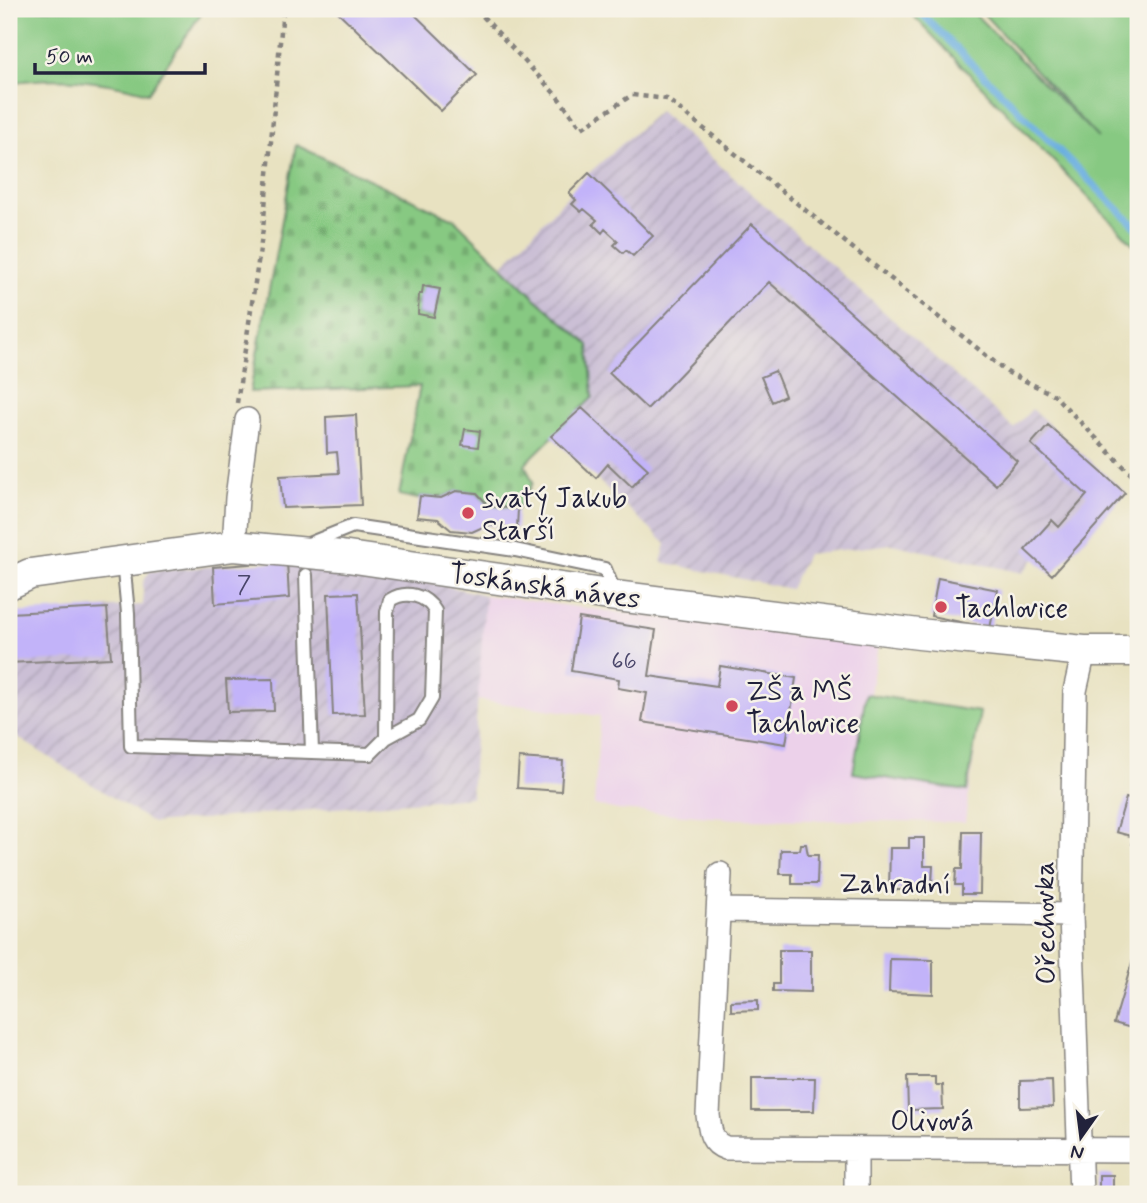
<svg xmlns="http://www.w3.org/2000/svg" width="1147" height="1203" font-family="Mynerve,sans-serif">
<style>
.built{fill:#ecd1ea}
.industrial{fill:url(#industrial-furrows)}
.grass{fill:#87c982;stroke:#54765e;stroke-width:2}
.cemetery{fill:url(#cemetery-stones);stroke:#54765e;stroke-width:2;fill-rule:evenodd}
.lines{fill:none;stroke-linecap:round;stroke-linejoin:round}
.stream{stroke:#6aafe0;stroke-width:7}
.building{fill:#c2b3f9}
.service-casing{stroke:#85827e;stroke-width:16}
.minor-casing{stroke:#85827e;stroke-width:26}
.tertiary-casing{stroke:#85827e;stroke-width:33}
.path{stroke:#85827e;stroke-width:4.5;stroke-dasharray:5 5;stroke-linecap:butt}
.service{stroke:#fff;stroke-width:12}
.minor{stroke:#fff;stroke-width:23}
.tertiary{stroke:#fff;stroke-width:30}
.poi-dot{fill:#d1495b;stroke:#f7f3e8;stroke-width:2.5}
.labels{text-anchor:middle;stroke-width:5;stroke-linejoin:round;paint-order:stroke}
.number-label{font-size:24px;fill:#4a466a}
.poi-label{font-size:28px;fill:#22223b;stroke:#f7f3e8;text-anchor:start}
.street-label{font-size:28px;fill:#22223b;stroke:#f7f3e8}
</style>
<defs>
<pattern id="industrial-furrows" width="10" height="10" patternUnits="userSpaceOnUse" patternTransform="scale(1.75)"><rect width="10" height="10" fill="#cbbfd5"/><path d="M-1 1l2-2M0 10L10 0M9 11l2-2" fill="none" stroke="#aea4b8"/></pattern>
<pattern id="cemetery-stones" width="16" height="16" patternUnits="userSpaceOnUse" patternTransform="scale(1.75)"><rect width="16" height="16" fill="#87c982"/><path d="M2 7V4a2 2 0 0 1 4 0v3zM10 15v-3a2 2 0 0 1 4 0v3z" fill="#74ac71"/></pattern>
</defs>
<rect width="100%" height="100%" fill="#f7f3e8"/>
<filter id="ink" filterUnits="userSpaceOnUse"><feTurbulence type="fractalNoise" baseFrequency=".0143" numOctaves="2"/><feDisplacementMap in="SourceGraphic" scale="14" xChannelSelector="R" yChannelSelector="G"/><feConvolveMatrix kernelMatrix="1 2 1 2 8 2 1 2 1" color-interpolation-filters="sRGB"/></filter>
<filter id="wash" filterUnits="userSpaceOnUse"><feTurbulence type="fractalNoise" baseFrequency=".00686" numOctaves="4" result="noise"/><feDisplacementMap in="SourceGraphic" scale="28" xChannelSelector="R" yChannelSelector="G"/><feGaussianBlur stdDeviation="1.57" result="paint"/><feColorMatrix in="noise" values="0 0 0 0 0 0 0 0 0 0 0 0 0 0 0 0 0 1.4 0 .05"/><feComposite in="paint" operator="in"/></filter>
<g filter="url(#wash)">
<rect width="100%" height="100%" fill="#e8e2c1"/>
<!-- built -->
<path class="built" d="M485,595L878,646L870,694L980,712L965,822L737,819L618,810L594,805L600,716L477,700Z"/>
<!-- industrial -->
<path class="industrial" d="M659,111L1014,428L1032,409L1126,493L1053,574L1035,558L1023,573L892,544L807,554L790,589L661,562L666,544L551,436L593,397L535,298L503,265L589,173Z
M287,561L357,565L485,595L471,797L153,823L9,732V614L143,605V582L150,571Z"/>
<!-- grass -->
<path class="grass" d="M9,9H204L148,93C102,80 56,75 9,83Z
M907,9H970L1098,138L979,9H1138V249Z
M866,694L980,712L967,791L853,773Z"/>
<!-- cemetery -->
<path class="cemetery" d="M296,145L454,219L535,298L589,345L593,397L525,464L533,483L518,509L489,506L477,493L456,491L441,498L420,496L419,499L399,495L420,386L250,392ZM424,286L440,289L434,317L418,314L420,305L417,304Z"/>
<g class="lines">
<!-- stream -->
<path class="stream" d="M917,9L1138,229"/>
</g>
<g id="blocks">
<!-- building -->
<path class="building" d="M335,9H409L477,75L441,111Z
M589,173L653,236L633,256L626,250L623,253L614,245L618,241L605,229L602,233L593,224L597,220L584,209L581,212L572,204L576,200L569,193Z
M752,224L1017,461L996,485L769,282L647,409L609,373Z
M423,286L440,289L434,317L418,314L419,294H422Z
M775,371L785,396L772,402L761,377Z
M582,408L648,469L632,487L608,464L596,478L551,436Z
M356,415L361,505L283,508L280,476L339,473L337,452L327,453L326,417Z
M1048,425L1125,493L1052,575L1025,550L1052,520L1059,527L1087,495L1031,444Z
M465,429L480,431L478,447L462,445Z
M456,491L477,493L489,506L518,509L517,528L487,525L472,532L451,530L438,519L417,517L420,496L441,498Z
M287,561L289,598L215,604L213,567Z
M938,578L998,590L990,628L931,616Z
M358,593L365,714L333,715L328,594Z
M107,608L111,658L9,663V613Z
M579,618L656,630L649,676L717,686L720,666L796,678L786,744L642,722L647,693L618,688L619,679L571,671Z
M273,679L274,711L228,712L226,680Z
M519,758L563,761L561,791L517,788Z
M1126,798L1138,801V846L1132,844L1134,837L1116,832Z
M963,832H981L980,894H962V885H955L956,869H962Z
M909,838H924V866H933L932,883H924V887H903V890H889L890,848H909Z
M801,844H806L808,855H818L817,884H792V874H780L781,850H800Z
M1138,942V1030L1114,1023Z
M779,950H811V992L773,991V984H779Z
M890,959L933,960V994L889,992Z
M758,1000V1010L731,1011V1001Z
M907,1077H935V1085H942L943,1109L908,1110Z
M752,1078H815L814,1111H752Z
M1052,1080L1053,1107L1020,1108V1081Z
M1099,1175H1113V1194H1099Z"/>
</g>
</g>
<g filter="url(#ink)">
<use href="#blocks" fill-opacity="0" stroke="#85827e" stroke-width="2"/>
<g class="lines">
<!-- service casing -->
<g class="service-casing">
<path id="service" d="M306,545L353,526L515,550L605,569L616,596
M123,561L128,613L131,746L370,754L386,738L387,612L390,600C406,590 426,595 435,611L432,698L419,720L386,738
M306,575L312,752"/>
</g>
<!-- minor casing -->
<g class="minor-casing">
<path id="minor" d="M234,546L237,498L247,420
M720,874L708,1115C710,1129 710,1143 726,1148L1138,1150
M719,910L1071,915
M856,1194V1149
M1081,1194L1071,915L1075,691L1084,651"/>
</g>
<!-- tertiary casing -->
<g class="tertiary-casing">
<path id="tertiary" d="M9,584L30,574L234,546L341,556L616,596L919,634L1084,651H1138"/>
</g>
<!-- path -->
<path class="path" d="M476,9L556,95L582,128L632,95L667,99L1007,372L1054,395L1133,476L1138,498
M237,403L263,229L283,9"/>
<!-- service -->
<use href="#service" class="service"/>
<!-- minor -->
<use href="#minor" class="minor"/>
<!-- tertiary -->
<use href="#tertiary" class="tertiary"/>
</g>
</g>
<!-- markers -->
<g class="poi-dot">
<circle cx="468" cy="513" r="7"/>
<circle cx="941" cy="607" r="7"/>
<circle cx="732" cy="706" r="7"/>
</g>
<g class="labels">
<!-- number labels -->
<g class="number-label">
<text x="244" y="592">7</text>
<text x="624" y="668">66</text>
</g>
<!-- poi labels -->
<g class="poi-label">
<text x="482" y="507">svatý Jakub<tspan x="482" dy="32">Starší</tspan></text>
<text x="955" y="617">Tachlovice</text>
<text x="746" y="700">ZŠ a MŠ<tspan x="746" dy="32">Tachlovice</tspan></text>
</g>
<!-- street labels -->
<g class="street-label">
<text transform="translate(545 585) rotate(8)" y="10">Toskánská náves</text>
<text transform="translate(895 883) rotate(1)" y="10">Zahradní</text>
<text transform="translate(1044 923) rotate(-91)" y="10">Ořechovka</text>
<text x="932" y="1130">Olivová</text>
</g>
</g>
<!-- margin -->
<rect width="1147" height="1203" fill="none" stroke="#f7f3e8" stroke-width="35"/>
<!-- north arrow -->
<g transform="translate(1081 1137) rotate(194)" stroke="#f7f3e8" stroke-width="5" paint-order="stroke">
<path d="M0-5L12 26L0 18L-12 26Z" fill="#22223b"/>
<text y="-10" font-size="19" font-weight="bold" text-anchor="middle" fill="#22223b">N</text>
</g>
<!-- scale -->
<path d="M35 63v10h170v-10" fill="none" stroke="#22223b" stroke-width="3.5"/>
<text x="46" y="63" font-size="21" fill="#22223b" stroke="#f7f3e8" stroke-width="5" paint-order="stroke">50 m</text>
</svg>
